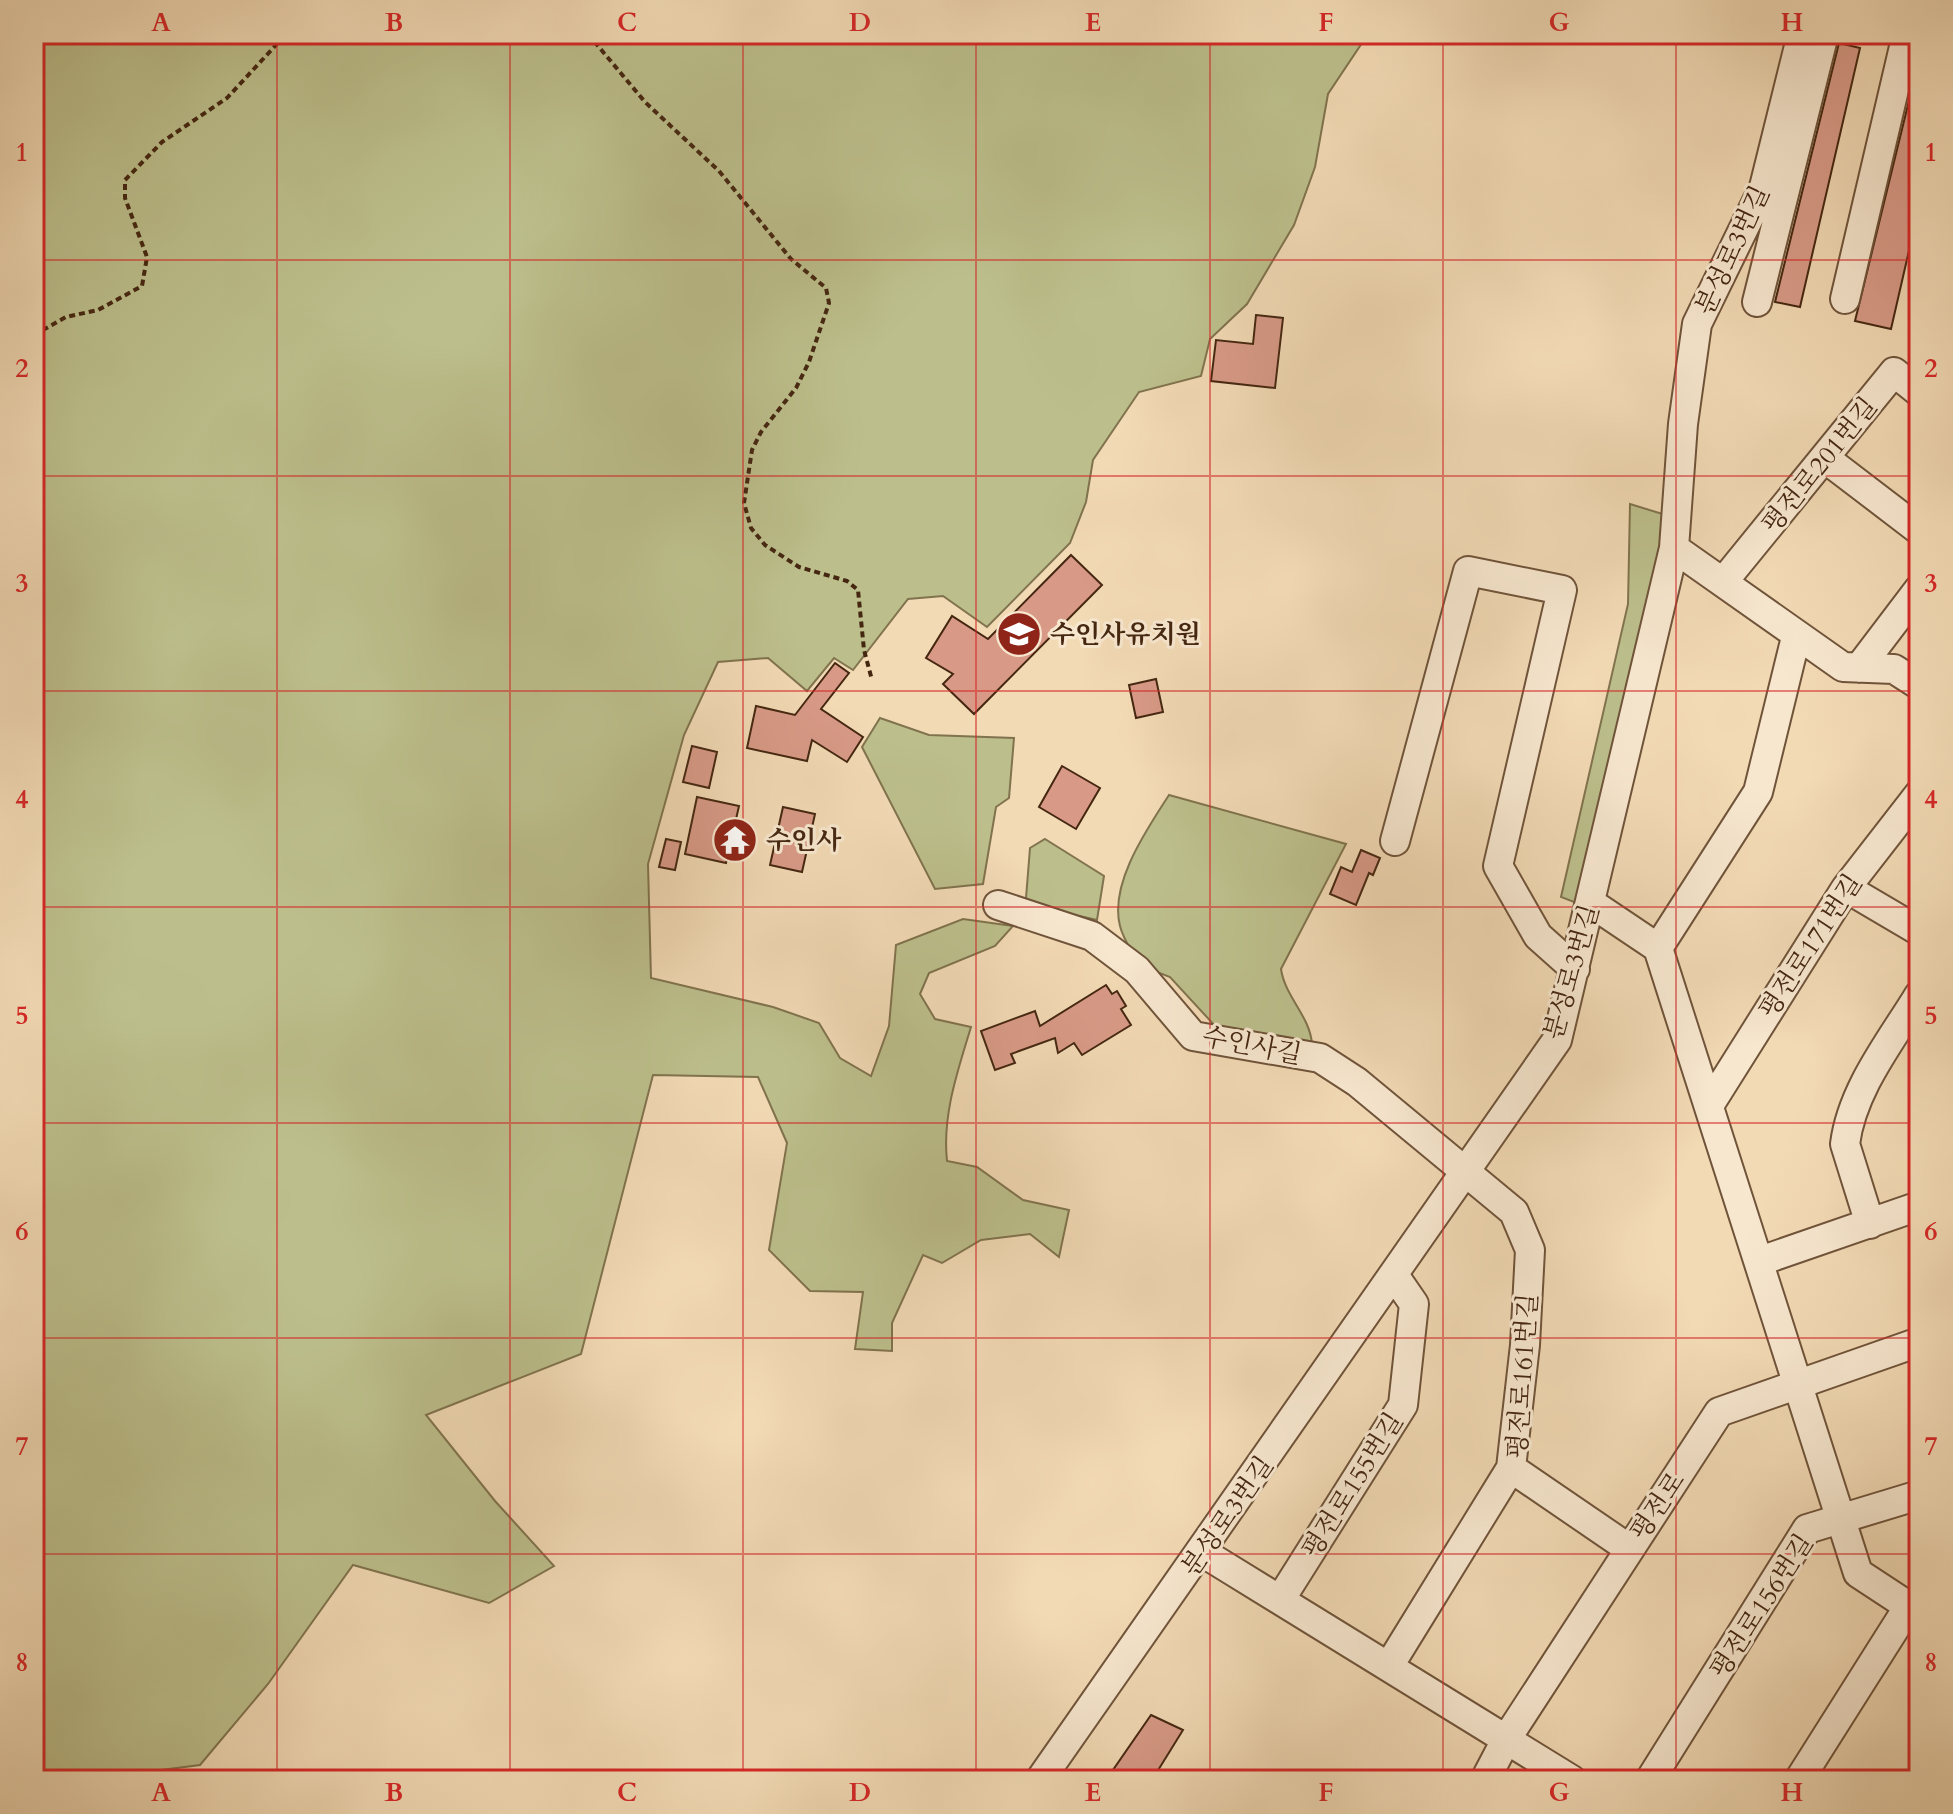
<svg xmlns="http://www.w3.org/2000/svg" width="1953" height="1814" font-family="Cardo,'Noto Serif KR',serif">
<style>
.green{fill:#bcbf8c;stroke:#80734e;stroke-width:2}
.building{fill:#d89a87;stroke:#452711;stroke-width:2}
.lines{fill:none;stroke-linecap:round;stroke-linejoin:round}
.minor-casing{stroke:#70543a;stroke-width:32}
.path{stroke:#452711;stroke-width:4;stroke-dasharray:6 4;stroke-linecap:butt}
.minor{stroke:#f7e7cf;stroke-width:28}
.grid{fill:none;stroke:#d62828;stroke-width:2;stroke-opacity:0.55}
.labels{text-anchor:middle;stroke-width:6;stroke-linejoin:round;paint-order:stroke}
.street-label{font-size:26px;fill:#452711;stroke:#f7e7cf}
.poi-label{font-size:26px;font-weight:bold;fill:#452711;stroke:#f7e7cf;text-anchor:start}
.neatline{fill:none;stroke:#d62828;stroke-width:3}
.grid-label{font-size:26px;text-anchor:middle;font-weight:bold;fill:#d62828}
</style>
<rect width="100%" height="100%" fill="#f2dab5"/>
<filter id="stains"><feTurbulence type="fractalNoise" baseFrequency=".0025" numOctaves="4"/><feColorMatrix values="0 0 0 0 .2 0 0 0 0 .09 0 0 0 0 .02 0 0 0 .5 -.17"/></filter>
<radialGradient id="worn" r=".72"><stop offset=".6" stop-color="#630" stop-opacity="0"/><stop offset="1" stop-color="#630" stop-opacity=".3"/></radialGradient>
<!-- green -->
<path class="green" d="M34,34H1368L1328,94L1315,167L1294,225L1247,304L1210,339L1201,376L1139,392L1093,460L1086,502L1070,543L987,627L943,596L908,599L853,670L834,658L807,691L768,658L718,662L684,735L648,864L651,978L773,1007L819,1023L840,1058L871,1076L889,1026L896,945L963,919L1013,926L995,946L929,973L920,994L935,1019L971,1027C958,1070 942,1115 947,1161L977,1167L1023,1200L1069,1210L1059,1257L1030,1234L981,1240L942,1263L923,1255L892,1323V1351L855,1349L863,1292L810,1291L769,1250L787,1143L758,1077L653,1075L581,1354L426,1415L495,1501L554,1566L489,1603L353,1565L268,1684L200,1765L83,1780H34Z
M1630,504L1669,516L1579,904L1561,897L1628,604Z
M880,718L929,735L1014,738L1009,798L996,807L983,884L935,889L862,747Z
M1169,795L1346,844L1281,969C1285,997 1310,1016 1312,1044L1227,1039L1170,977L1139,965C1133,953 1123,939 1120,926C1109,883 1148,828 1169,795Z
M1045,839L1104,876L1097,920L1040,907L1026,898L1030,848Z"/>
<!-- building -->
<path class="building" d="M1839,43L1860,48L1800,307L1775,302Z
M1916,72H1919V207L1891,329L1855,321Z
M1256,315L1283,318L1275,388L1211,381L1216,340L1253,344Z
M1071,555L1102,585L974,714L943,684L953,674L926,658L952,616L988,639Z
M835,663L849,673L821,709L863,737L847,762L812,740L807,761L747,748L756,706L795,715Z
M1156,679L1163,712L1136,718L1129,685Z
M692,746L717,752L709,788L683,782Z
M1062,766L1100,788L1076,829L1039,807Z
M697,797L739,806L726,863L685,854Z
M783,807L815,814L802,872L770,865Z
M666,839L681,842L675,870L659,867Z
M1361,850L1380,858L1373,875L1369,873L1356,905L1330,894L1341,867L1352,872Z
M1106,985L1112,994L1117,991L1126,1006L1121,1009L1131,1025L1082,1055L1074,1043L1058,1053L1055,1038L1011,1054L1015,1063L995,1070L981,1031L1035,1011L1040,1026Z
M1151,1715L1183,1730L1152,1780H1106Z"/>
<g class="lines">
<!-- minor casing -->
<g class="minor-casing">
<path id="minor" d="M1845,299L1907,34
M1757,302L1824,34
M1826,459L1919,530
M1674,548L1843,667L1894,669L1919,685
M1723,582L1894,372L1919,392
M1859,668L1919,589
M1395,841L1468,571L1562,590L1498,866L1538,936L1575,969
M1846,888L1919,931
M1591,903L1658,948L1858,1573L1919,1613
M998,905L1092,936L1137,970L1193,1036L1320,1058L1357,1082L1514,1212L1530,1250L1525,1345L1511,1468L1389,1666
M1658,948L1758,792L1796,637
M1710,1104L1846,888L1919,794
M1870,1224L1845,1144C1852,1089 1891,1041 1919,995
M1760,1261L1919,1206
M1511,1468L1628,1548
M1202,1552L1572,1780
M1280,1600L1403,1405L1414,1304L1394,1275
M1040,1780L1557,1040L1674,548L1683,424L1697,324L1764,187L1802,34
M1485,1780L1507,1738L1719,1412L1919,1342
M1650,1780L1807,1529L1919,1495
M1799,1780L1909,1606"/>
</g>
<!-- path -->
<path class="path" d="M588,34L645,102L719,171L791,259L826,288L829,303L809,362L796,388L761,432L752,450L744,503L751,528L765,545L799,567L847,581L858,590L864,650L872,680
M34,335L66,317L98,310L142,286L147,257L125,198V180L162,142L227,98L276,45L280,34"/>
<!-- minor -->
<use href="#minor" class="minor"/>
</g>
<!-- grid -->
<path class="grid" d="M277,34V1780M510,34V1780M743,34V1780M976,34V1780M1210,34V1780M1443,34V1780M1676,34V1780M34,260H1919M34,476H1919M34,691H1919M34,907H1919M34,1123H1919M34,1338H1919M34,1554H1919"/>
<!-- icons -->
<defs>
<g id="school-disc" transform="scale(2.3)"><circle r="9.5" fill="#8f2418" stroke="#f7e7cf"/><path d="M0-5L7-2L0 1L-7-2ZM-4 1L0 2.5L4 1V4Q0 6-4 4Z" fill="#fff"/></g>
<g id="temple-disc" transform="scale(2.3)"><circle r="9.5" fill="#8f2418" stroke="#f7e7cf"/><path d="M0-6L5-2H3V0L6.5 2.5H4V6H1.5V3h-3V6H-4V2.5H-6.5L-3 0V-2H-5Z" fill="#fff"/></g>
</defs>
<g fill-rule="evenodd">
<use href="#school-disc" x="1019" y="634"/>
<use href="#temple-disc" x="735" y="840"/>
</g>
<g class="labels">
<!-- street labels -->
<g class="street-label">
<text transform="translate(1732 250) rotate(-65)" y="9">분성로3번길</text>
<text transform="translate(1819 465) rotate(-51)" y="9">평전로201번길</text>
<text transform="translate(1810 946) rotate(-57)" y="9">평전로171번길</text>
<text transform="translate(1571 972) rotate(-74)" y="9">분성로3번길</text>
<text transform="translate(1252 1045) rotate(11)" y="9">수인사길</text>
<text transform="translate(1522 1376) rotate(-86)" y="9">평전로161번길</text>
<text transform="translate(1352 1485) rotate(-58)" y="9">평전로155번길</text>
<text transform="translate(1657 1506) rotate(-56)" y="9">평전로</text>
<text transform="translate(1227 1516) rotate(-55)" y="9">분성로3번길</text>
<text transform="translate(1761 1606) rotate(-57)" y="9">평전로156번길</text>
</g>
<!-- poi labels -->
<g class="poi-label">
<text x="1050" y="643">수인사유치원</text>
<text x="766" y="849">수인사</text>
</g>
</g>
<!-- margin -->
<rect width="1953" height="1814" fill="none" stroke="#f2dab5" stroke-width="88"/>
<rect x="44" y="44" width="1865" height="1726" class="neatline"/>
<g class="grid-label">
<text x="161" y="31">A</text>
<text x="394" y="31">B</text>
<text x="627" y="31">C</text>
<text x="860" y="31">D</text>
<text x="1093" y="31">E</text>
<text x="1326" y="31">F</text>
<text x="1559" y="31">G</text>
<text x="1792" y="31">H</text>
<text x="22" y="161">1</text>
<text x="1931" y="161">1</text>
<text x="22" y="377">2</text>
<text x="1931" y="377">2</text>
<text x="22" y="592">3</text>
<text x="1931" y="592">3</text>
<text x="22" y="808">4</text>
<text x="1931" y="808">4</text>
<text x="22" y="1024">5</text>
<text x="1931" y="1024">5</text>
<text x="22" y="1240">6</text>
<text x="1931" y="1240">6</text>
<text x="22" y="1455">7</text>
<text x="1931" y="1455">7</text>
<text x="22" y="1671">8</text>
<text x="1931" y="1671">8</text>
<text x="161" y="1801">A</text>
<text x="394" y="1801">B</text>
<text x="627" y="1801">C</text>
<text x="860" y="1801">D</text>
<text x="1093" y="1801">E</text>
<text x="1326" y="1801">F</text>
<text x="1559" y="1801">G</text>
<text x="1792" y="1801">H</text>
</g>
<rect width="100%" height="100%" filter="url(#stains)"/>
<rect width="100%" height="100%" fill="url(#worn)"/>
</svg>
